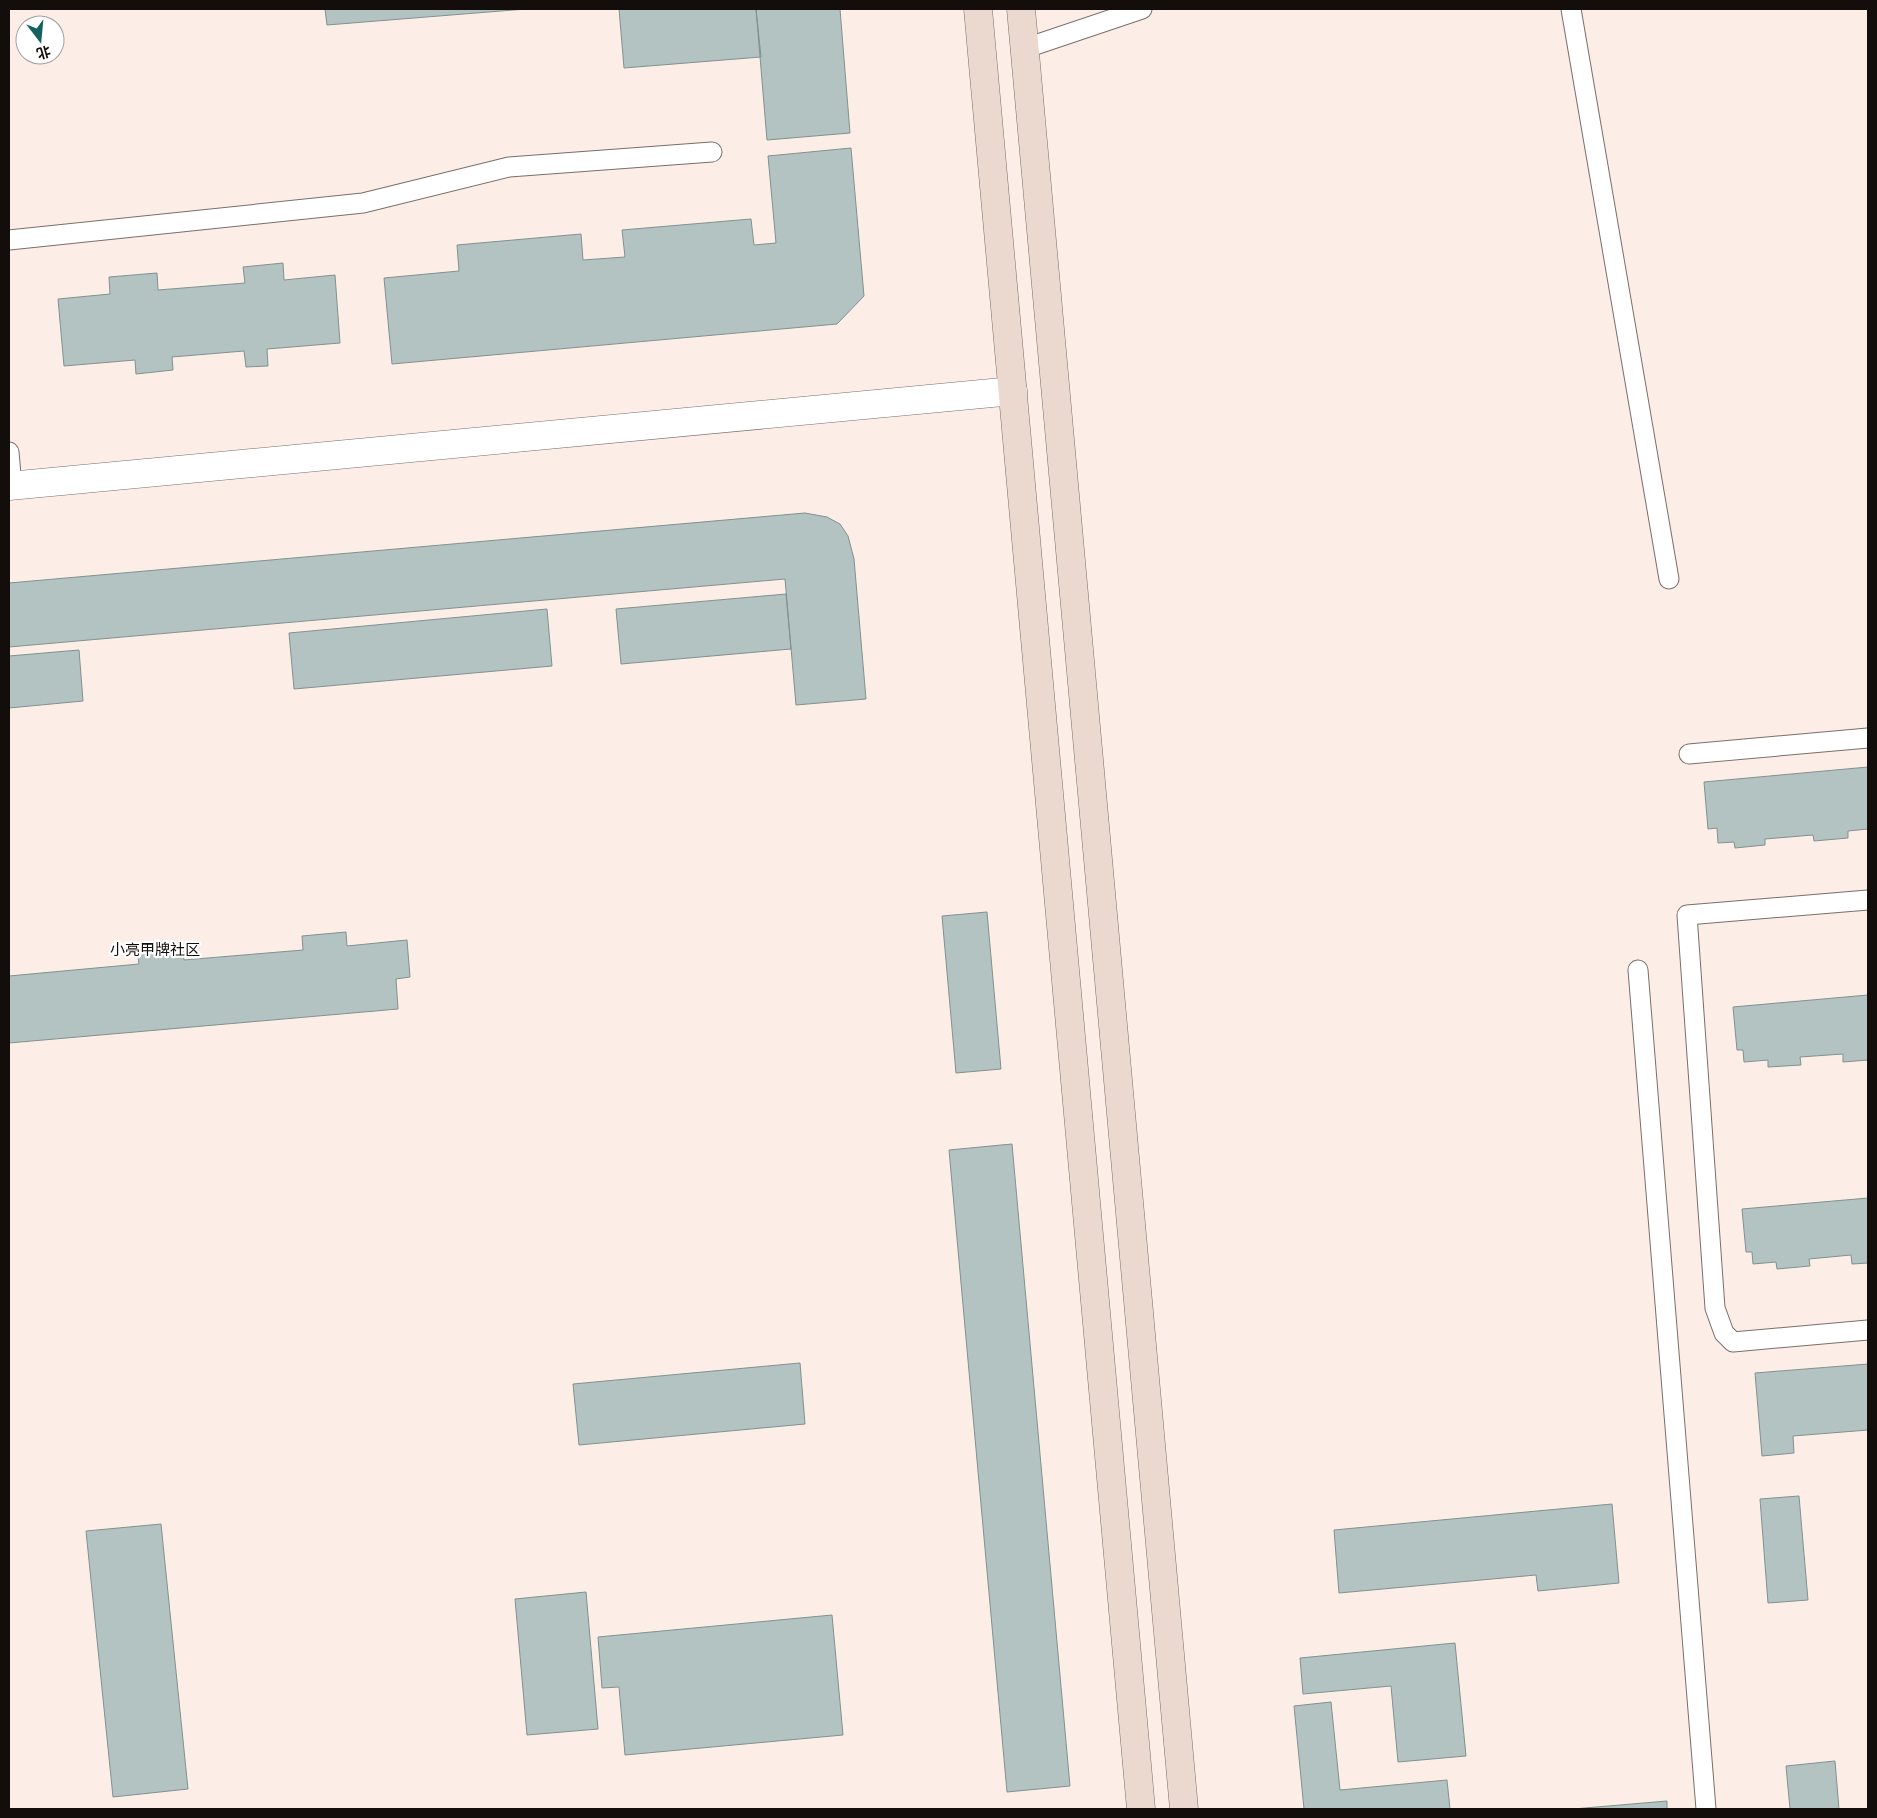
<svg xmlns="http://www.w3.org/2000/svg" width="1877" height="1818" font-family="'Work Sans','Noto Sans SC',sans-serif">
<style>
.building{fill:#b3c3c2;stroke:#819190}
.lines{fill:none;stroke-linecap:round;stroke-linejoin:round}
.lane-casing{stroke:#7a6e69;stroke-width:21}
.street-casing{stroke:#7a6e69;stroke-width:29}
.secondary-casing{stroke:#7a6e69;stroke-width:29}
.lane{stroke:#fff;stroke-width:19}
.street{stroke:#fff;stroke-width:28}
.secondary{stroke:#ebd8ce;stroke-width:28}
.labels{text-anchor:middle;stroke-width:4.5;stroke-linejoin:round;paint-order:stroke}
.quarter-label{font-size:15px;fill:#130e0c;stroke:#fff}
</style>
<rect width="100%" height="100%" fill="#fceee7"/>
<!-- building -->
<path class="building" d="M325,9H526L327,25Z
M619,9H756L761,57L624,68Z
M756,9H840L850,133L767,140Z
M851,148L864,296L837,324L392,364L384,278L459,271L457,245L581,234L583,260L625,257L622,230L751,219L754,245L776,243L768,156Z
M283,263L284,280L335,275L340,343L267,349L268,366L246,367L244,351L172,357L173,370L136,374L135,360L64,366L58,299L110,294L109,277L157,273L158,290L245,283L243,267Z
M805,513L827,517L840,524L848,536L854,559L866,699L796,705L785,579L9,647V583Z
M786,594L791,649L621,664L616,609Z
M547,609L552,666L294,689L289,633Z
M79,650L83,701L9,708V656Z
M1868,767V829L1848,831V838L1814,841L1813,835L1765,839V845L1735,848L1734,842L1718,843L1717,828L1708,829L1704,782Z
M987,912L1001,1069L956,1073L942,916Z
M346,932L347,946L407,940L410,977L396,979L398,1009L9,1043V976L139,964L137,949L182,944L184,960L303,950L302,936Z
M1868,995V1060L1843,1062V1054L1800,1057L1801,1065L1768,1067V1060L1744,1062L1743,1050H1737L1733,1007Z
M1012,1144L1070,1786L1007,1792L949,1150Z
M1868,1198V1263L1852,1264L1851,1255L1809,1259L1810,1266L1777,1269L1776,1262L1753,1264L1752,1252H1746L1742,1209Z
M800,1363L805,1424L579,1445L573,1384Z
M1868,1364V1430L1793,1436L1794,1453L1762,1456L1755,1373Z
M1799,1496L1808,1600L1768,1603L1760,1499Z
M1612,1504L1619,1583L1538,1591L1536,1575L1339,1593L1334,1530Z
M161,1524L188,1789L113,1797L86,1531Z
M586,1592L598,1729L527,1735L515,1599Z
M832,1615L843,1735L625,1755L619,1687L602,1688L598,1637Z
M1455,1643L1466,1756L1398,1762L1391,1686L1303,1694L1300,1658Z
M1331,1702L1340,1790L1447,1780L1450,1809H1304L1294,1706Z
M1835,1761L1839,1809H1790L1786,1766Z
M1667,1801V1809H1573Z"/>
<g class="lines">
<!-- lane casing -->
<g class="lane-casing">
<path id="lane" d="M1571,9L1669,579
M1035,45L1142,9
M9,240L363,203L509,167L712,152
M9,452L12,486
M1689,754L1868,738
M1868,900L1687,915L1715,1308L1724,1333L1733,1342L1868,1330
M1638,970L1706,1809"/>
</g>
<!-- street casing -->
<g class="street-casing">
<path id="street" d="M9,486L1013,391"/>
</g>
<!-- secondary casing -->
<g class="secondary-casing">
<path id="secondary" d="M978,9L1141,1809
M1021,9L1184,1809"/>
</g>
<!-- lane -->
<use href="#lane" class="lane"/>
<!-- street -->
<use href="#street" class="street"/>
<!-- secondary -->
<use href="#secondary" class="secondary"/>
</g>
<g class="labels">
<!-- quarter labels -->
<g class="quarter-label">
<text x="155" y="955">小亮甲牌社区</text>
</g>
</g>
<!-- border -->
<rect width="1877" height="1818" fill="none" stroke="#130e0c" stroke-width="20"/>
<!-- north arrow -->
<g transform="translate(40 40) rotate(164)"><circle r="24" fill="#ffffff" stroke="#a19f9e"/>
<path d="M0-4L9 19L0 12L-9 19Z" fill="#126260"/>
<text y="-8" font-size="14" font-weight="bold" text-anchor="middle" fill="#130e0c">北</text>
</g>
</svg>
